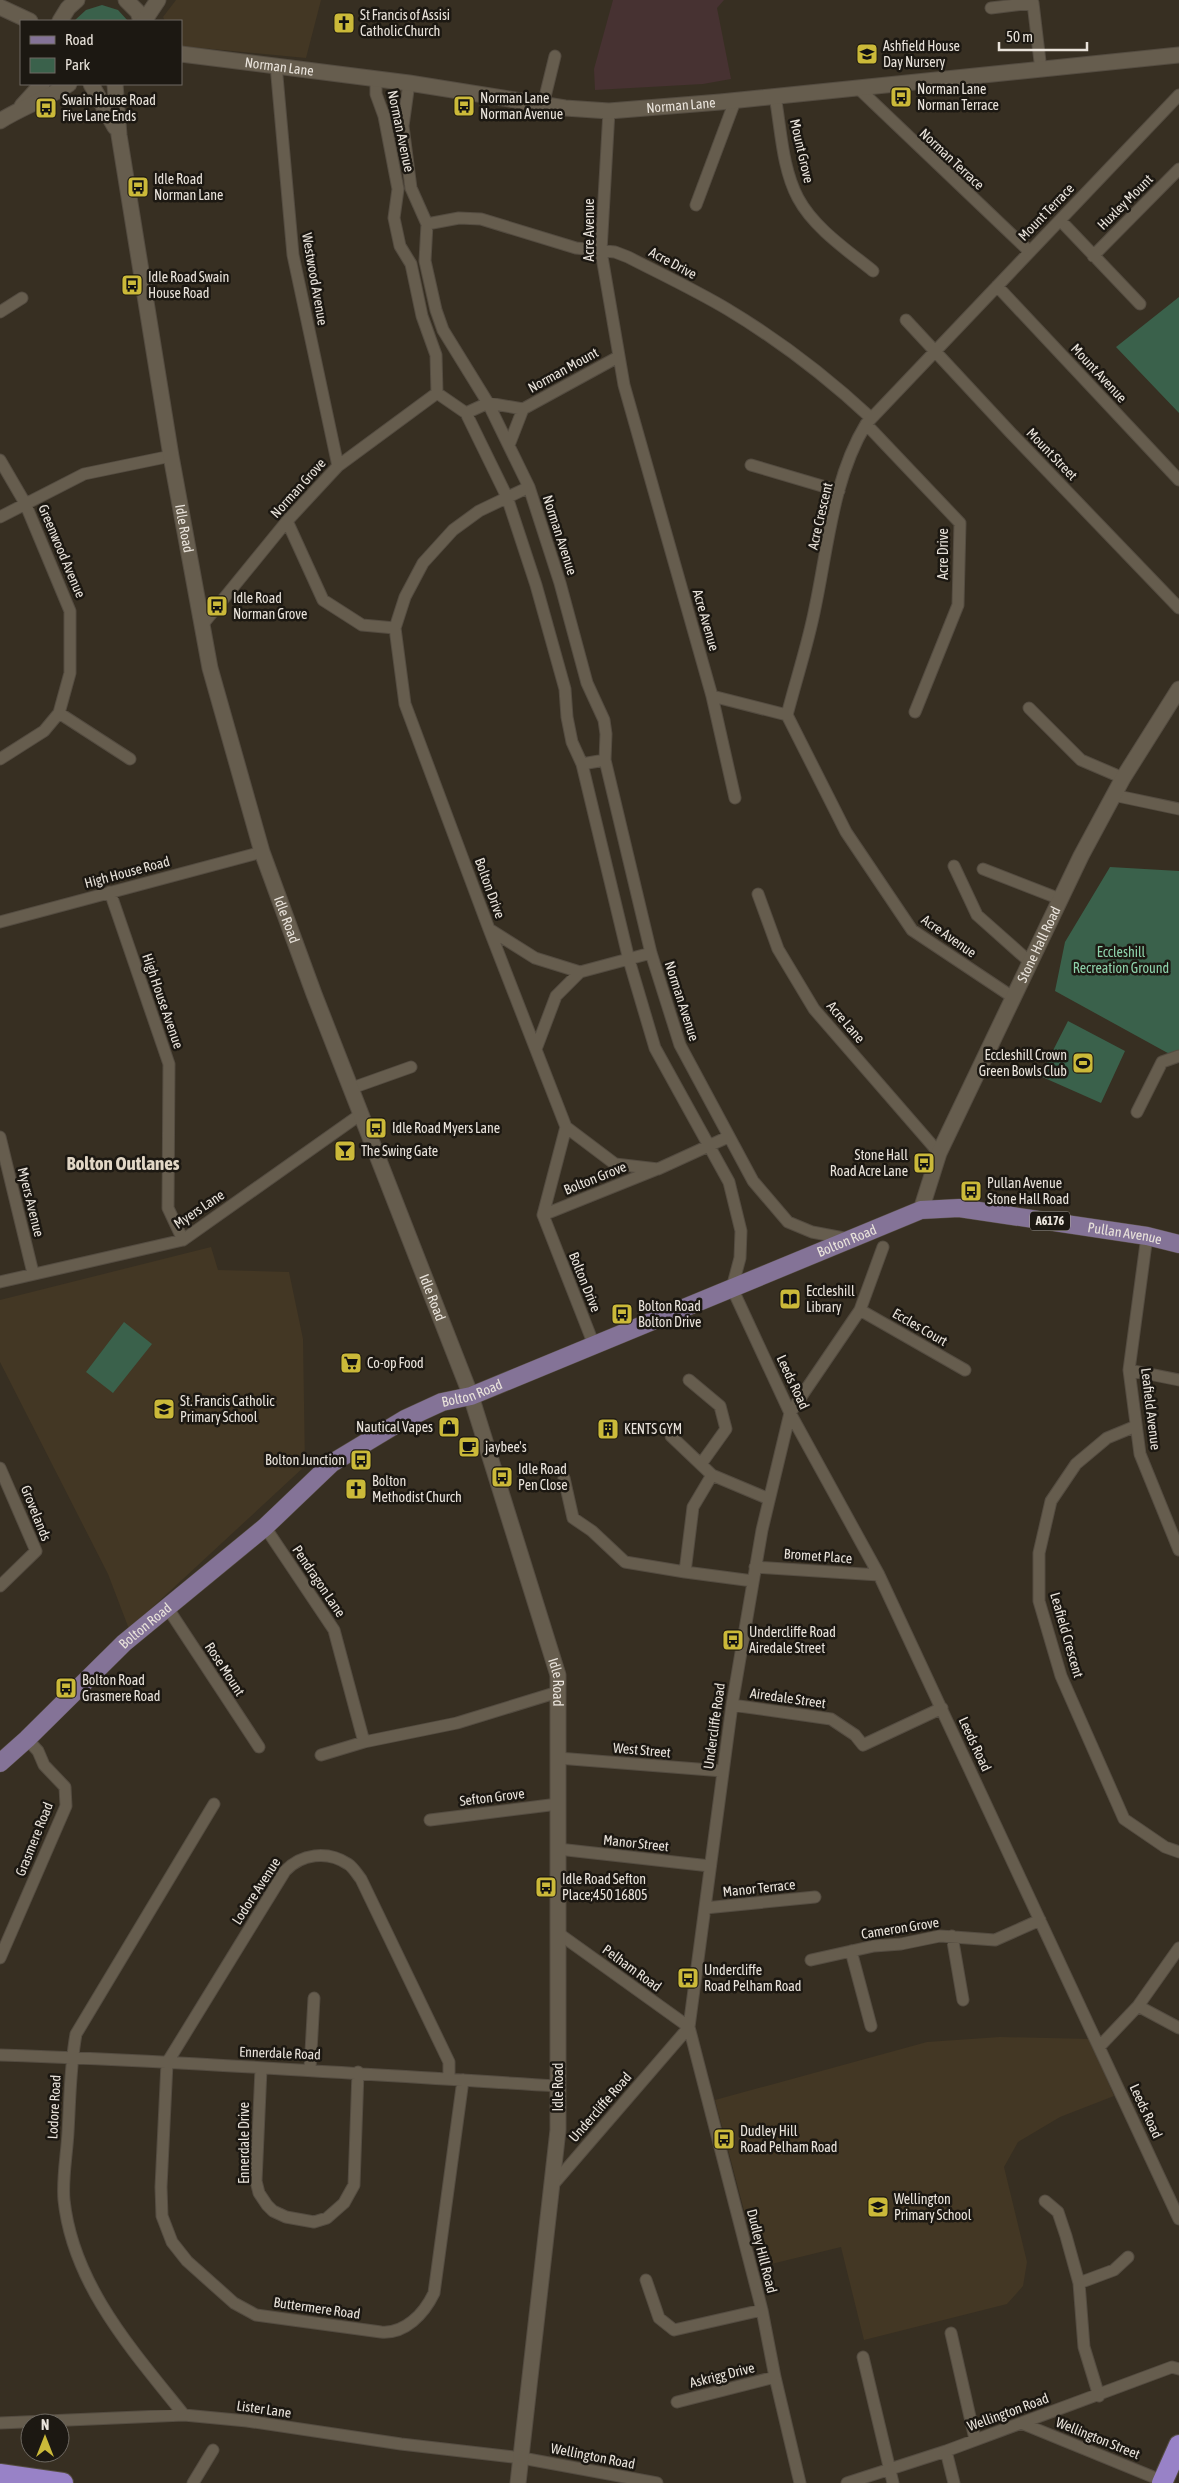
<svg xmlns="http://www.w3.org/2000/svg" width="1179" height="2483" font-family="'Asap Condensed',sans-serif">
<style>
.commercial{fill:#473232}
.built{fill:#433724}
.green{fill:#3a614b}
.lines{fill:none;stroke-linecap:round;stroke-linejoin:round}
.street-casing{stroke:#544c41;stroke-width:13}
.secondary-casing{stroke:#544c41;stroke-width:17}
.primary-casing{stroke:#544c41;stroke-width:19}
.highway-casing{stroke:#544c41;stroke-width:22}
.street{stroke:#665d4e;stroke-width:11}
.secondary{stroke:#665d4e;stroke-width:15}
.primary{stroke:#847397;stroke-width:18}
.highway{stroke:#9882c7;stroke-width:20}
.labels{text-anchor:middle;stroke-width:5;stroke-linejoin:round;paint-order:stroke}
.shield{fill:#1c1812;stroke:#aca69f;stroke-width:1}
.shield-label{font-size:12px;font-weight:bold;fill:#e9e3db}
.poi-label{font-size:14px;fill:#e9e3db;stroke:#1c1812;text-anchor:start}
.street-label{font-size:14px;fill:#e9e3db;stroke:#1c1812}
.park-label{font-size:14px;fill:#8ed2ab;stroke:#1c1812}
.district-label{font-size:19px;font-weight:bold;fill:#e2d7c6;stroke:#1c1812}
</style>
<rect width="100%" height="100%" fill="#372f22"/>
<!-- commercial -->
<path class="commercial" d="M613,0H724L717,8L731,79L703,84L595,90L594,69Z"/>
<!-- built -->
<path class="built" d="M176,0H321L306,58L181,46V21H165L163,17Z
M211,1247L218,1270L289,1272L303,1339L305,1466L129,1629L108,1574L0,1362V1300Z
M1000,2037L1090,2039L1114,2096L1060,2117L1018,2142L1004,2167L1027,2262L1023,2286L1007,2304L864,2340L841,2247L759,2267L715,2100L927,2042Z"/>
<!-- green -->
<path class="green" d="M102,5L118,10L128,21H74L86,10Z
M1179,297V413L1116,347Z
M1110,867L1179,871V1056L1175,1057L1055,991L1065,942Z
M1068,1021L1125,1051L1101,1103L1040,1076Z
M124,1322L152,1344L113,1393L86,1372Z"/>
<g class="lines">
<!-- street casing -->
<g class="street-casing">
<path id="street" d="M991,8L1033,3L1041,70
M276,65L293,255L338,466
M376,79V94L384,116L398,189L394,218L400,246L411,264L422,316L436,355L437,393L466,413L507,497L536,585L565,689L567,717L572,742L582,764L629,960L655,1048L729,1182L741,1231L740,1258L732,1288L790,1413L879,1575L1179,2219
M409,83L403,126L411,188L427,224L425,261L436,310L443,330L488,403L529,487L560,583L587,683L604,720L606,734L605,760L651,953L680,1045L753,1181L788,1222L812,1232L849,1239
M857,87L1029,251
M775,96C781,129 782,168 798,198C814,228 847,250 873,271
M543,105L555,56
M609,111L601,251L624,385L712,696L787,715L846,832L912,930L1014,998
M696,205L735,101
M1060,220L1140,304
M427,224L459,218L481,219L576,248L615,252L628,257C661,274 695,290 727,309C777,339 828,378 871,418
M1093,256L1179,169
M997,286L1179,480
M0,312L22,298
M906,320L1010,432L1179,608
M466,413L488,403L523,409L618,357
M866,424L960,523L958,605L915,712
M509,445L523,409
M0,460L25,503L70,611V673L59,713L44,731L0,759
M751,465L839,491
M529,487L479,511L453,530L423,563L405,597L395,628L405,704L489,929L566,1127L543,1215L594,1345
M0,517L84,474L171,456
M287,521L323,600L362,625L395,628
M203,624L287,521L338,466L437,393
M712,696L735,798
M1029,708L1081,760L1123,778
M59,713L130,759
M787,715C796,680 808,644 815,608C828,547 833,478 866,424L1179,95
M582,764L605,760
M1113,795L1179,809
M954,866L977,915L1031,963
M983,869L1060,899
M110,892L169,1064L168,1208L183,1240
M758,894L778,949L814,1009L939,1153
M0,922L262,852
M489,929L535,958L580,972L651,953
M536,1049L556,996L580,972
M352,1088L411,1067
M1137,1112L1162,1062L1179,1056
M566,1127L615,1164L658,1169L728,1137
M0,1137L33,1273
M543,1215L655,1170
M1147,1236L1129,1370L1140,1454L1179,1550
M0,1282L183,1240L361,1114
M860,1310L965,1370
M1129,1370L1179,1380
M689,1380L720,1406L726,1429L701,1464
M1136,1426L1107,1438L1076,1464L1051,1501L1039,1553V1601L1061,1676L1124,1819L1165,1847L1179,1852
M0,1468L36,1551L0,1586
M712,1475L769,1499
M564,1478L573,1518L592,1531L625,1562L685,1572L693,1507L712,1475L671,1436
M265,1527L334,1630L364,1742
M755,1567L879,1575
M685,1572L753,1581
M167,1607L259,1747
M732,1705L831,1719L855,1735L863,1745L942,1708
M321,1755L364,1742L457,1723L558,1692
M558,1758L723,1771
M430,1820L558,1804
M558,1849L710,1866
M705,1908L815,1897
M558,1933L689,2027L762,2310L775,2377L800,2483
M952,1936L963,2000
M851,1951L871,2026
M0,1958L66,1806L65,1787L44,1765L38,1751L27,1739
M811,1960L874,1946L901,1944L940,1936L995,1940L1040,1920
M1138,2006L1179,2028
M1100,2046L1138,2006L1179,1948
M0,2055C186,2061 372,2075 558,2086
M261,2069L256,2181L259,2193L267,2205L273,2211L286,2217L314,2222L327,2218L344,2203L354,2185L358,2072
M310,2069L314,1998
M449,2079V2062L361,1879C357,1874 353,1867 348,1864C327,1850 301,1854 285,1871L167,2063L161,2187L162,2216L172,2242L187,2261L234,2303L256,2315L381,2332C405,2334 424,2314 434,2293L463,2080
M551,2187L689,2027L732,1705L762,1530L790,1413L860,1310L883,1247
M1045,2201L1058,2212L1066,2236L1079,2283L1084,2347L1099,2396
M646,2280L659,2318L674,2330L762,2310
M1079,2283L1114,2270L1128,2257
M951,2333L975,2439
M863,2357L893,2483
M677,2402L775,2377
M184,2415C133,2351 73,2285 64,2200C62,2178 67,2154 68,2132C70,2099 70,2067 76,2034L214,1804
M0,2423L184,2415L247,2421L401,2444L522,2458L657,2483
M1021,2423L1163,2481
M946,2451L954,2483
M193,2483L213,2450
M847,2483L946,2451L1172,2367L1179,2369"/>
</g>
<!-- secondary casing -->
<g class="secondary-casing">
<g id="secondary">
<path d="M126,0L138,12L141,21"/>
<path d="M0,7L30,21"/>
<path d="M60,21L68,8L77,0"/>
<path d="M144,21L158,0"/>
<path id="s1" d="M181,54L409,83L565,108L609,111L720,102L1179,55"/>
<path d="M91,84L115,127"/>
<path id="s2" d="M115,84L119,135L171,456L210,668L262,852L314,994L471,1396L558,1675V2130L518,2483"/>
<path d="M22,106L42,84"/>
<path d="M0,121C22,107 47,99 69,84"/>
<path id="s3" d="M921,1210L939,1153L1081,856L1123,778L1179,689"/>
</g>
</g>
<!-- primary casing -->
<g class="primary-casing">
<g id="primary">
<path id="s4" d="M0,1763L27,1739L124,1643L265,1527L332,1463L405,1419L442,1402L471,1396L921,1210L959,1208L1147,1236L1179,1244"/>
</g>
</g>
<!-- highway casing -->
<g class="highway-casing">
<path id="highway" d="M0,2474L63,2483
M1162,2483L1179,2445"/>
</g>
<!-- street -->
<use href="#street" class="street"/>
<!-- secondary -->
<use href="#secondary" class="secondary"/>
<!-- primary -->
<use href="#primary" class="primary"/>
<!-- highway -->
<use href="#highway" class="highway"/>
</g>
<!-- icons -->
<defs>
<g id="church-square" transform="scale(1.125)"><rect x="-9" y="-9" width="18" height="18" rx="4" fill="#cbb939" stroke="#1c1812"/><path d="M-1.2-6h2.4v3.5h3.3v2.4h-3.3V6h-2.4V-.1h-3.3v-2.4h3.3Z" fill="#111"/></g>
<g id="school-square" transform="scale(1.125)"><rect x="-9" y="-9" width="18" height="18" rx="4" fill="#cbb939" stroke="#1c1812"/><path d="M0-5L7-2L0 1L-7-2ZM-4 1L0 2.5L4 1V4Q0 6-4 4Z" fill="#111"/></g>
<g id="bus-square" transform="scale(1.125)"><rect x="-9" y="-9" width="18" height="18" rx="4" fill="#cbb939" stroke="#1c1812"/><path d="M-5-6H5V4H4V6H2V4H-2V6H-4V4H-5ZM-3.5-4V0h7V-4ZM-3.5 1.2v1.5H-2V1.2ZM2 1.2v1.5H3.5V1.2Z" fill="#111"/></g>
<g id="stadium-square" transform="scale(1.125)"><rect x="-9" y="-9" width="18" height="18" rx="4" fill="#cbb939" stroke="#1c1812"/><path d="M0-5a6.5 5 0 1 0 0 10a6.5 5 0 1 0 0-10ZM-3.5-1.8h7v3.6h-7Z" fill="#111"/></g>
<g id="bar-square" transform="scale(1.125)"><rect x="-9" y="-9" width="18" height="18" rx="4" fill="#cbb939" stroke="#1c1812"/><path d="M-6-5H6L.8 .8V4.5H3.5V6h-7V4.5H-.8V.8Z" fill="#111"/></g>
<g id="library-square" transform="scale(1.125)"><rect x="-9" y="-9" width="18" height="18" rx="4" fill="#cbb939" stroke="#1c1812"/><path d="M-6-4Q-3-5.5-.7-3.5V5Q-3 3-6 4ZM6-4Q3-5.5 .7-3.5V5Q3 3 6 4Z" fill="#111"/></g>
<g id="supermarket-square" transform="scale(1.125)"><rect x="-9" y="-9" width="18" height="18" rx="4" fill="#cbb939" stroke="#1c1812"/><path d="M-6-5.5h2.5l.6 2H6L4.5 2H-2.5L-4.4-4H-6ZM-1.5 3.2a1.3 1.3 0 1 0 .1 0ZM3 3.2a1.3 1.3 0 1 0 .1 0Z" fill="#111"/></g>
<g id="shop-square" transform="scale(1.125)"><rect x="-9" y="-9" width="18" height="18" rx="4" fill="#cbb939" stroke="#1c1812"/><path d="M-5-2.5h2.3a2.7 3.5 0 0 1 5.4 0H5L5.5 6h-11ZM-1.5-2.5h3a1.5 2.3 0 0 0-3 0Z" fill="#111"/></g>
<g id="building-square" transform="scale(1.125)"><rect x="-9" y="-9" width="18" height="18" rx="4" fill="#cbb939" stroke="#1c1812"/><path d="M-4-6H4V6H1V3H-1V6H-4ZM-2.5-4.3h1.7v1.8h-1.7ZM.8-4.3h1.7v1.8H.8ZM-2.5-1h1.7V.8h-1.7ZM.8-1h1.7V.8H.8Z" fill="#111"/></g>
<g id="cafe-square" transform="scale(1.125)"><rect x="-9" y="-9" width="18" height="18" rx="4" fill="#cbb939" stroke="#1c1812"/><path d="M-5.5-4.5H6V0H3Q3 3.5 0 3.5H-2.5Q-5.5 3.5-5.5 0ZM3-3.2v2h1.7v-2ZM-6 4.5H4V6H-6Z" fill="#111"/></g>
</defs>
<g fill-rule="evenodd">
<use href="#church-square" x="344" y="23"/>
<use href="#school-square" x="867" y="54"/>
<use href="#bus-square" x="901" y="97"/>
<use href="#bus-square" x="464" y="106"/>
<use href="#bus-square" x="46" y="108"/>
<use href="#bus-square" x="138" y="187"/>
<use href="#bus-square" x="132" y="285"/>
<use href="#bus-square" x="217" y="606"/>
<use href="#stadium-square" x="1083" y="1063"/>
<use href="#bus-square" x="376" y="1128"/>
<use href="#bar-square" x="345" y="1151"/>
<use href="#bus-square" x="924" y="1163"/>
<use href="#bus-square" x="971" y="1191"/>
<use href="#library-square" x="790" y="1299"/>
<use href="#bus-square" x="622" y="1314"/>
<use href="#supermarket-square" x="351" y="1363"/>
<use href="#school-square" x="164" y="1409"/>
<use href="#shop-square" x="449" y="1427"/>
<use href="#building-square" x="608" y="1429"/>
<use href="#cafe-square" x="469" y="1447"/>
<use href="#bus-square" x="361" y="1460"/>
<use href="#bus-square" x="502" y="1477"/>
<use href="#church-square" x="356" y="1489"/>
<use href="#bus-square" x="733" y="1640"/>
<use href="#bus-square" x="66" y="1688"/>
<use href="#bus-square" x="546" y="1887"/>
<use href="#bus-square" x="688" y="1978"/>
<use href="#bus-square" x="724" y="2139"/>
<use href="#school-square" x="878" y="2207"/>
</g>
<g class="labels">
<!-- shield labels -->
<rect class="shield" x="1030" y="1211.5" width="40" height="19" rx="4"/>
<g class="shield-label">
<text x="1050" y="1225">A6176</text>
</g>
<!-- poi labels -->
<g class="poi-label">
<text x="360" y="20">St Francis of Assisi<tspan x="360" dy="16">Catholic Church</tspan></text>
<text x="883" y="51">Ashfield House<tspan x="883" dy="16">Day Nursery</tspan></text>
<text x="917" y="94">Norman Lane<tspan x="917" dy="16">Norman Terrace</tspan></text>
<text x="480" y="103">Norman Lane<tspan x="480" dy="16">Norman Avenue</tspan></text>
<text x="62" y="105">Swain House Road<tspan x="62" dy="16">Five Lane Ends</tspan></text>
<text x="154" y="184">Idle Road<tspan x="154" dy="16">Norman Lane</tspan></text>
<text x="148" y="282">Idle Road Swain<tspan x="148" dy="16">House Road</tspan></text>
<text x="233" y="603">Idle Road<tspan x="233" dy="16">Norman Grove</tspan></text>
<text x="1067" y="1060" text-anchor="end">Eccleshill Crown<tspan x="1067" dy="16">Green Bowls Club</tspan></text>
<text x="392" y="1133">Idle Road Myers Lane</text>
<text x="361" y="1156">The Swing Gate</text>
<text x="908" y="1160" text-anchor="end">Stone Hall<tspan x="908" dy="16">Road Acre Lane</tspan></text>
<text x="987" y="1188">Pullan Avenue<tspan x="987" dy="16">Stone Hall Road</tspan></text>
<text x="806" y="1296">Eccleshill<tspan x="806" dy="16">Library</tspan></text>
<text x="638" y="1311">Bolton Road<tspan x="638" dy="16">Bolton Drive</tspan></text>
<text x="367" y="1368">Co-op Food</text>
<text x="180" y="1406">St. Francis Catholic<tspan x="180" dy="16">Primary School</tspan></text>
<text x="433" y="1432" text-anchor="end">Nautical Vapes</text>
<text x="624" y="1434">KENTS GYM</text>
<text x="485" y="1452">jaybee's</text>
<text x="345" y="1465" text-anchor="end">Bolton Junction</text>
<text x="518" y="1474">Idle Road<tspan x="518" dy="16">Pen Close</tspan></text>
<text x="372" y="1486">Bolton<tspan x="372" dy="16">Methodist Church</tspan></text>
<text x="749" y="1637">Undercliffe Road<tspan x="749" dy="16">Airedale Street</tspan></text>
<text x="82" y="1685">Bolton Road<tspan x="82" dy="16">Grasmere Road</tspan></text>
<text x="562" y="1884">Idle Road Sefton<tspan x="562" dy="16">Place;450 16805</tspan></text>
<text x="704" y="1975">Undercliffe<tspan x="704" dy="16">Road Pelham Road</tspan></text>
<text x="740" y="2136">Dudley Hill<tspan x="740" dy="16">Road Pelham Road</tspan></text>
<text x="894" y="2204">Wellington<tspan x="894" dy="16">Primary School</tspan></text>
</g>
<!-- street labels -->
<g class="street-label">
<text dy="5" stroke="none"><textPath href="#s1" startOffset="99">Norman Lane</textPath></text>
<text dy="5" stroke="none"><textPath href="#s1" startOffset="504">Norman Lane</textPath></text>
<text transform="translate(401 131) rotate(78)" y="5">Norman Avenue</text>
<text transform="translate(802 151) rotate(77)" y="5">Mount Grove</text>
<text transform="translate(952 159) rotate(43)" y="5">Norman Terrace</text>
<text transform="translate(1125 202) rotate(-45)" y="5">Huxley Mount</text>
<text transform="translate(1046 212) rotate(-46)" y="5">Mount Terrace</text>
<text transform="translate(589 230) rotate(-90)" y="5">Acre Avenue</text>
<text transform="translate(673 263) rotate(28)" y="5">Acre Drive</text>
<text transform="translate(315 279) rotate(80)" y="5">Westwood Avenue</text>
<text transform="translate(563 370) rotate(-29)" y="5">Norman Mount</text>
<text transform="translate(1099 373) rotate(47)" y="5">Mount Avenue</text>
<text transform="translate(1052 454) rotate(46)" y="5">Mount Street</text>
<text transform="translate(298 488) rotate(-48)" y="5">Norman Grove</text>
<text transform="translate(820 516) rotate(-77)" y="5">Acre Crescent</text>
<text dy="5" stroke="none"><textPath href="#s2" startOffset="450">Idle Road</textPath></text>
<text transform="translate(560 535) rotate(72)" y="5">Norman Avenue</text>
<text transform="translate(62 551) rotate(67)" y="5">Greenwood Avenue</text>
<text transform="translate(943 554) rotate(-90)" y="5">Acre Drive</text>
<text transform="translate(706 620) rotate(74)" y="5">Acre Avenue</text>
<text transform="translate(127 872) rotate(-15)" y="5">High House Road</text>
<text transform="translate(490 888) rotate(70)" y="5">Bolton Drive</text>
<text dy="5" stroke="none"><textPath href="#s2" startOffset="855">Idle Road</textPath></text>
<text transform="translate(949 936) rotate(35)" y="5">Acre Avenue</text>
<text dy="5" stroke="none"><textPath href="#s3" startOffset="291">Stone Hall Road</textPath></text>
<text transform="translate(163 1001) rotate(71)" y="5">High House Avenue</text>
<text transform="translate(682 1001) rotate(72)" y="5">Norman Avenue</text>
<text transform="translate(846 1022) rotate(49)" y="5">Acre Lane</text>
<text transform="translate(595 1178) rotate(-22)" y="5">Bolton Grove</text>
<text transform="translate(31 1202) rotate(76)" y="5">Myers Avenue</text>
<text transform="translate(199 1209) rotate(-34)" y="5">Myers Lane</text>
<text dy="5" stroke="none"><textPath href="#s4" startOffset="1296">Pullan Avenue</textPath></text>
<text dy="5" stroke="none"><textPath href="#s4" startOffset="1010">Bolton Road</textPath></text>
<text transform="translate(585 1282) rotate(68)" y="5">Bolton Drive</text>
<text dy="5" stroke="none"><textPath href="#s2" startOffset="1260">Idle Road</textPath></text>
<text transform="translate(920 1327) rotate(30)" y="5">Eccles Court</text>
<text transform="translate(793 1382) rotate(65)" y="5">Leeds Road</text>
<text dy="5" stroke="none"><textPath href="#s4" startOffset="605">Bolton Road</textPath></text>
<text transform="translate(1151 1409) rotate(83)" y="5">Leafield Avenue</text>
<text transform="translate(36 1513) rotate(68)" y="5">Grovelands</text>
<text transform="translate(818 1556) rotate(4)" y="5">Bromet Place</text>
<text transform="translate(319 1581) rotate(56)" y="5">Pendragon Lane</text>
<text dy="5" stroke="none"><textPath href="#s4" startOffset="200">Bolton Road</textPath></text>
<text transform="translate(1067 1635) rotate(74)" y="5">Leafield Crescent</text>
<text transform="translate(225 1669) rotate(57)" y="5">Rose Mount</text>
<text dy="5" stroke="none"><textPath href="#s2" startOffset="1665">Idle Road</textPath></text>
<text transform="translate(788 1698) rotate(8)" y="5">Airedale Street</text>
<text transform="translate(714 1726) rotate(-82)" y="5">Undercliffe Road</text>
<text transform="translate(975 1744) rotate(65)" y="5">Leeds Road</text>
<text transform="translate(642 1750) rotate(5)" y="5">West Street</text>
<text transform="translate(492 1797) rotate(-7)" y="5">Sefton Grove</text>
<text transform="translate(34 1839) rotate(-68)" y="5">Grasmere Road</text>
<text transform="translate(636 1843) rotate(6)" y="5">Manor Street</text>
<text transform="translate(759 1888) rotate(-6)" y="5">Manor Terrace</text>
<text transform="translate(256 1891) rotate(-57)" y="5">Lodore Avenue</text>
<text transform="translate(900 1928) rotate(-9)" y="5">Cameron Grove</text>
<text transform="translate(632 1968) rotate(36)" y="5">Pelham Road</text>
<text transform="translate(280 2053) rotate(2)" y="5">Ennerdale Road</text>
<text transform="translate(558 2087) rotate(-90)" y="5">Idle Road</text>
<text transform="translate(54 2107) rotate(-87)" y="5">Lodore Road</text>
<text transform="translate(600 2107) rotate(-49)" y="5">Undercliffe Road</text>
<text transform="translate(1146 2111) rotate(65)" y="5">Leeds Road</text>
<text transform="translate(244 2143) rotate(-90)" y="5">Ennerdale Drive</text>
<text transform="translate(762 2251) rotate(76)" y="5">Dudley Hill Road</text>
<text transform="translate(317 2308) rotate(8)" y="5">Buttermere Road</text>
<text transform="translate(722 2375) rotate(-14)" y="5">Askrigg Drive</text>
<text transform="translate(264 2409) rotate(8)" y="5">Lister Lane</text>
<text transform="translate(1008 2412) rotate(-20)" y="5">Wellington Road</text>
<text transform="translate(1098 2438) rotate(22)" y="5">Wellington Street</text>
<text transform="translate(593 2456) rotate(11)" y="5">Wellington Road</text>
</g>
<!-- park labels -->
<g class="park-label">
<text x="1121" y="957">Eccleshill<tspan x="1121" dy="16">Recreation Ground</tspan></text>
</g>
<!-- district labels -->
<g class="district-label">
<text x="123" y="1170">Bolton Outlanes</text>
</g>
</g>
<!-- legend -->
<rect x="20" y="20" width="162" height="65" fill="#1c1812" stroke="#6e6962"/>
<rect x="30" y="36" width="25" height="8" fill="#847397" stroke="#6e6962"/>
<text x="65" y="45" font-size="15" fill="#e9e3db">Road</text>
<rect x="30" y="58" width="25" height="15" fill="#3a614b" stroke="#6e6962"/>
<text x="65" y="70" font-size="15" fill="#e9e3db">Park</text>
<!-- north arrow -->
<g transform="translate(45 2438)"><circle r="24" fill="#1c1812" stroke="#6e6962"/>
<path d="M0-4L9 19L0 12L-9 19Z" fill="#cbb939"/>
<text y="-8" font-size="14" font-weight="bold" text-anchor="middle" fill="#e9e3db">N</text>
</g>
<!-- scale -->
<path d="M999 42v8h88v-8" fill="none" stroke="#e9e3db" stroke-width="2.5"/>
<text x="1006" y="42" font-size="15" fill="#e9e3db" stroke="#1c1812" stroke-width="4" paint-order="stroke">50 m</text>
</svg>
